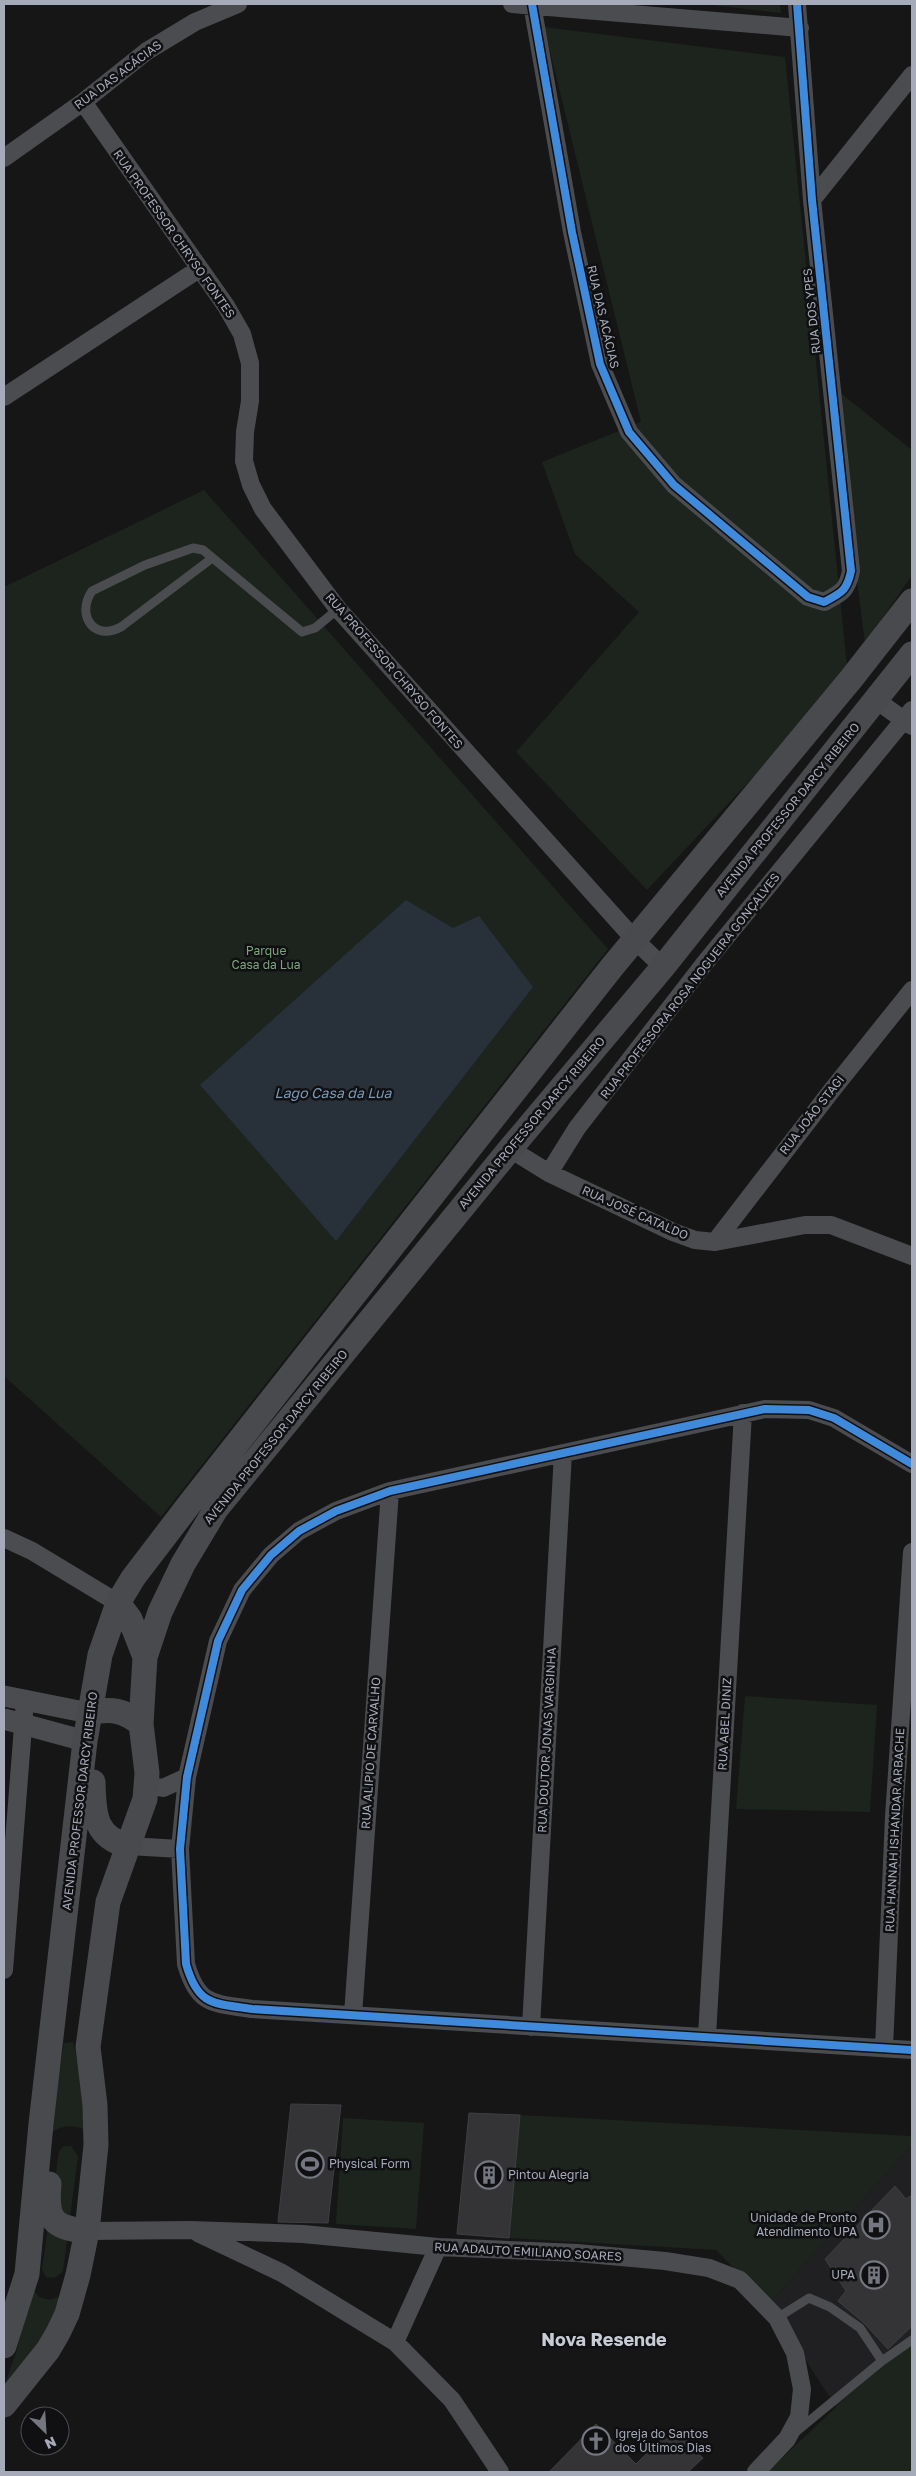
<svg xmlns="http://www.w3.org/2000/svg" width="916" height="2476" font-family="'Golos Text',sans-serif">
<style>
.built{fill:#202022}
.green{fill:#1c241d}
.water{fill:#283139}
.building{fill:#343436;stroke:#3e3f43}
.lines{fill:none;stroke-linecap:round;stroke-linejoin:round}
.service{stroke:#4a4c4f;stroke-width:9}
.minor{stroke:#4a4c4f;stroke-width:18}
.tertiary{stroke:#4a4c4f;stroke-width:21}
.secondary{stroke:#484a4e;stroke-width:25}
.cycleway-casing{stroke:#101012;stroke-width:11}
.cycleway{stroke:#408adc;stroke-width:8}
.labels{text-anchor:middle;stroke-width:5;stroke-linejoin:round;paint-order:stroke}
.street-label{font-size:12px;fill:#a6abb9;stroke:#101012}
.park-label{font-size:12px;fill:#7ba57e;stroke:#101012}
.poi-label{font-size:12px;fill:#a6abb9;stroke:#101012;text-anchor:start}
.water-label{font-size:14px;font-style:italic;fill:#799ab7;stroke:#101012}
.district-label{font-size:18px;font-weight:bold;fill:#c7cbd4;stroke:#101012}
</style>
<rect width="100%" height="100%" fill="#161616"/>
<!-- built -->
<path class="built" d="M912,2145V2336L837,2408L769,2304Z"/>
<!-- green -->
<path class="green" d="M702,4H780L781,13Z
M544,27L785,57L848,676L647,890L516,752L639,612L575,554L542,462L641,422Z
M833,387L912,450V575L865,644Z
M204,490L608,949L161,1517L4,1376V587Z
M745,1696L877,1705L870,1812L736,1809Z
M73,2042L89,2114L86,2130C71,2124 64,2125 50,2133L64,2043Z
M520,2115L912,2136V2145L769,2304L716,2250L509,2238Z
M343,2118L424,2123L416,2229L336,2224Z
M64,2146H71L78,2156L63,2271C58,2277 54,2279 46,2277L42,2269L59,2151Z
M31,2286L39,2297L50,2300L68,2293L57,2319L4,2386L17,2350Z
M912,2336V2472H767Z"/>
<!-- water -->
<path class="water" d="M406,900L453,928L479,916L533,987L336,1241L200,1085Z"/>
<!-- building -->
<path class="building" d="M291,2104L341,2105L328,2223L278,2222Z
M469,2113L520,2115L509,2238L457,2234Z
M895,2186L906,2199L912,2195V2326L888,2349L864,2323L838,2301L846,2291L825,2259Z
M596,2424L636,2464L674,2427L703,2458L688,2472H549Z"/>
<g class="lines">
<!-- service -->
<path class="service" d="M211,559L121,627C93,642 76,614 92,591L145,565L193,548L203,550L302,632L315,628L338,609
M777,2318L809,2298L830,2307L860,2328L882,2361
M797,2431L882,2361L912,2340"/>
<!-- minor -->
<path class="minor" d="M512,4L800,28
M532,4L572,232L600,364L629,432L674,485L808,597L824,602C841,593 847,591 851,571L812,200L797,4
M83,102L226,306L242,334L250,363V401L245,432L244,461L251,485L263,509L338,609L636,941L663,967
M4,158L83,102L147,51L195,22L238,4
M812,200L912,75
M4,397L199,269
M876,700L912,726
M510,1149L549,1173L673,1232L695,1240L715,1242L805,1225H831L912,1256
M549,1173L577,1128L704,964L912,710
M715,1242L832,1090L912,990
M912,1464L834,1418L809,1410L765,1409L390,1491L336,1511L299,1531L271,1555L242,1590L218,1641L187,1777L180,1849L186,1964C198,2006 213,2003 252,2009L912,2050
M4,1538L32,1551L118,1603
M146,1785L163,1788L187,1777
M129,1846L180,1849
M4,1970L25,1701
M353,2015L390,1491
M531,2027L563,1453
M707,2036L743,1413
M884,2048L894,1817L912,1552
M87,2231L191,2230L303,2234L438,2247L577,2253L665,2261L709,2268L740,2280L777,2318L795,2353L802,2389L799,2417L787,2439L756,2472
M198,2233L282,2273L395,2342L452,2400L500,2472
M395,2342L438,2247"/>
<!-- tertiary -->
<path class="tertiary" d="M4,1696L89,1713
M4,1719L85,1741"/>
<!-- secondary -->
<path class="secondary" d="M118,1603L130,1619L145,1657
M89,1713C111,1708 124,1710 141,1724
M93,1782C94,1812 93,1837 129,1846
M49,2184C46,2218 51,2228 87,2231
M4,2346L27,2274L41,2124L85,1741L100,1655L118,1603L133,1578L191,1502L612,967L851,679L912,601
M4,2405L48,2350L58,2333L67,2314L78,2275L87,2231L96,2145L95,2105L88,2047L108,1902L145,1799L147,1773L141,1724L145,1657L160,1612L183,1564L216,1509L510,1149L663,967L912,654"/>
<!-- cycleway casing -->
<g class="cycleway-casing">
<path id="cycleway" d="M532,4L572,232L600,364L629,432L674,485L808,597L824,602C841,593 847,591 851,571L812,200L797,4
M912,1464L834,1418L809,1410L765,1409L390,1491L336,1511L299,1531L271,1555L242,1590L218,1641L187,1777L180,1849L186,1964C198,2006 213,2003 252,2009L912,2050"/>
</g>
<!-- cycleway -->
<use href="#cycleway" class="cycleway"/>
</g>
<!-- icons -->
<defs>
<g id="stadium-ring" transform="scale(1.4375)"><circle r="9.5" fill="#101012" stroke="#747780" stroke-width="1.5"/><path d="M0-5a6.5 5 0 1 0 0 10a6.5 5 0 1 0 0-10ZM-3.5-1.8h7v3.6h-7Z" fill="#747780"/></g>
<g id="building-ring" transform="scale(1.4375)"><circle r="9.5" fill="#101012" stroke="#747780" stroke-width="1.5"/><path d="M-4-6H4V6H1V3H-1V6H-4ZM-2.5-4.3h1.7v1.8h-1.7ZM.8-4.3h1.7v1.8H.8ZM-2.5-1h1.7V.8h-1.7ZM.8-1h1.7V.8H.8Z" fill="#747780"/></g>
<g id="hospital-ring" transform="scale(1.4375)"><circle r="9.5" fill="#101012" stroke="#747780" stroke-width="1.5"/><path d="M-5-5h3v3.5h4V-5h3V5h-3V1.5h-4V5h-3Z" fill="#747780"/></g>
<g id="church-ring" transform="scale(1.4375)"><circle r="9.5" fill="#101012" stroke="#747780" stroke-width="1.5"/><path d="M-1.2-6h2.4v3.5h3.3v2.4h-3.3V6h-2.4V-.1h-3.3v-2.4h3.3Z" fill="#747780"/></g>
</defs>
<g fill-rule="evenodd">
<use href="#stadium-ring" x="310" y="2164"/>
<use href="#building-ring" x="489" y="2175"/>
<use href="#hospital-ring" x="876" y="2225"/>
<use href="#building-ring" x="874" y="2275"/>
<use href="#church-ring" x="596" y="2441"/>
</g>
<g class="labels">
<!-- street labels -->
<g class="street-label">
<text transform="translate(118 75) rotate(-37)" y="4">RUA DAS ACÁCIAS</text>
<text transform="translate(174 234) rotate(55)" y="4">RUA PROFESSOR CHRYSO FONTES</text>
<text transform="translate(812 311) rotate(-96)" y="4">RUA DOS YPES</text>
<text transform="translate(603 317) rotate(77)" y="4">RUA DAS ACÁCIAS</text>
<text transform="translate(394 671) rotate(49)" y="4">RUA PROFESSOR CHRYSO FONTES</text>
<text transform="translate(788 810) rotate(-51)" y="4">AVENIDA PROFESSOR DARCY RIBEIRO</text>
<text transform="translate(690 986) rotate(-52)" y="4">RUA PROFESSORA ROSA NOGUEIRA GONÇALVES</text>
<text transform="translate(812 1115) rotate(-52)" y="4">RUA JOÃO STAGI</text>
<text transform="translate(532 1123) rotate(-50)" y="4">AVENIDA PROFESSOR DARCY RIBEIRO</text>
<text transform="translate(635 1213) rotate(24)" y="4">RUA JOSÉ CATALDO</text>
<text transform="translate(276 1437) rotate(-51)" y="4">AVENIDA PROFESSOR DARCY RIBEIRO</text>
<text transform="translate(725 1724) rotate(-87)" y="4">RUA ABEL DINIZ</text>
<text transform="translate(547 1740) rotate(-87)" y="4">RUA DOUTOR JONAS VARGINHA</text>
<text transform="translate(371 1753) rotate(-86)" y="4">RUA ALIPIO DE CARVALHO</text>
<text transform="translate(80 1801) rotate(-83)" y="4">AVENIDA PROFESSOR DARCY RIBEIRO</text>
<text transform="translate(895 1830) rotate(-87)" y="4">RUA HANNAH ISHANDAR ARBACHE</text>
<text transform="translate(528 2252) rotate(3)" y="4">RUA ADAUTO EMILIANO SOARES</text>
</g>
<!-- park labels -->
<g class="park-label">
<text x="266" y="955">Parque<tspan x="266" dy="14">Casa da Lua</tspan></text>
</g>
<!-- poi labels -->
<g class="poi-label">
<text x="329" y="2168">Physical Form</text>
<text x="508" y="2179">Pintou Alegria</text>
<text x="857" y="2222" text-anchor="end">Unidade de Pronto<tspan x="857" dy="14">Atendimento UPA</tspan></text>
<text x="855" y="2279" text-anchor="end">UPA</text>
<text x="615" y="2438">Igreja do Santos<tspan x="615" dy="14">dos Últimos Dias</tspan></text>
</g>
<!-- water labels -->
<g class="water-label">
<text x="333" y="1098">Lago Casa da Lua</text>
</g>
<!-- district labels -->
<g class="district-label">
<text x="604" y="2346">Nova Resende</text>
</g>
</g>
<!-- border -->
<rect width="916" height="2476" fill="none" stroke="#a6abb9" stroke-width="10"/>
<!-- north arrow -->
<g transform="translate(45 2431) rotate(155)"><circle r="24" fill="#101012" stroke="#4c4e55"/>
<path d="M0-4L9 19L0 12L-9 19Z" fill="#747780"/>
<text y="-8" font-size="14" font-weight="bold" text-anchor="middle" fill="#a6abb9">N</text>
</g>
</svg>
